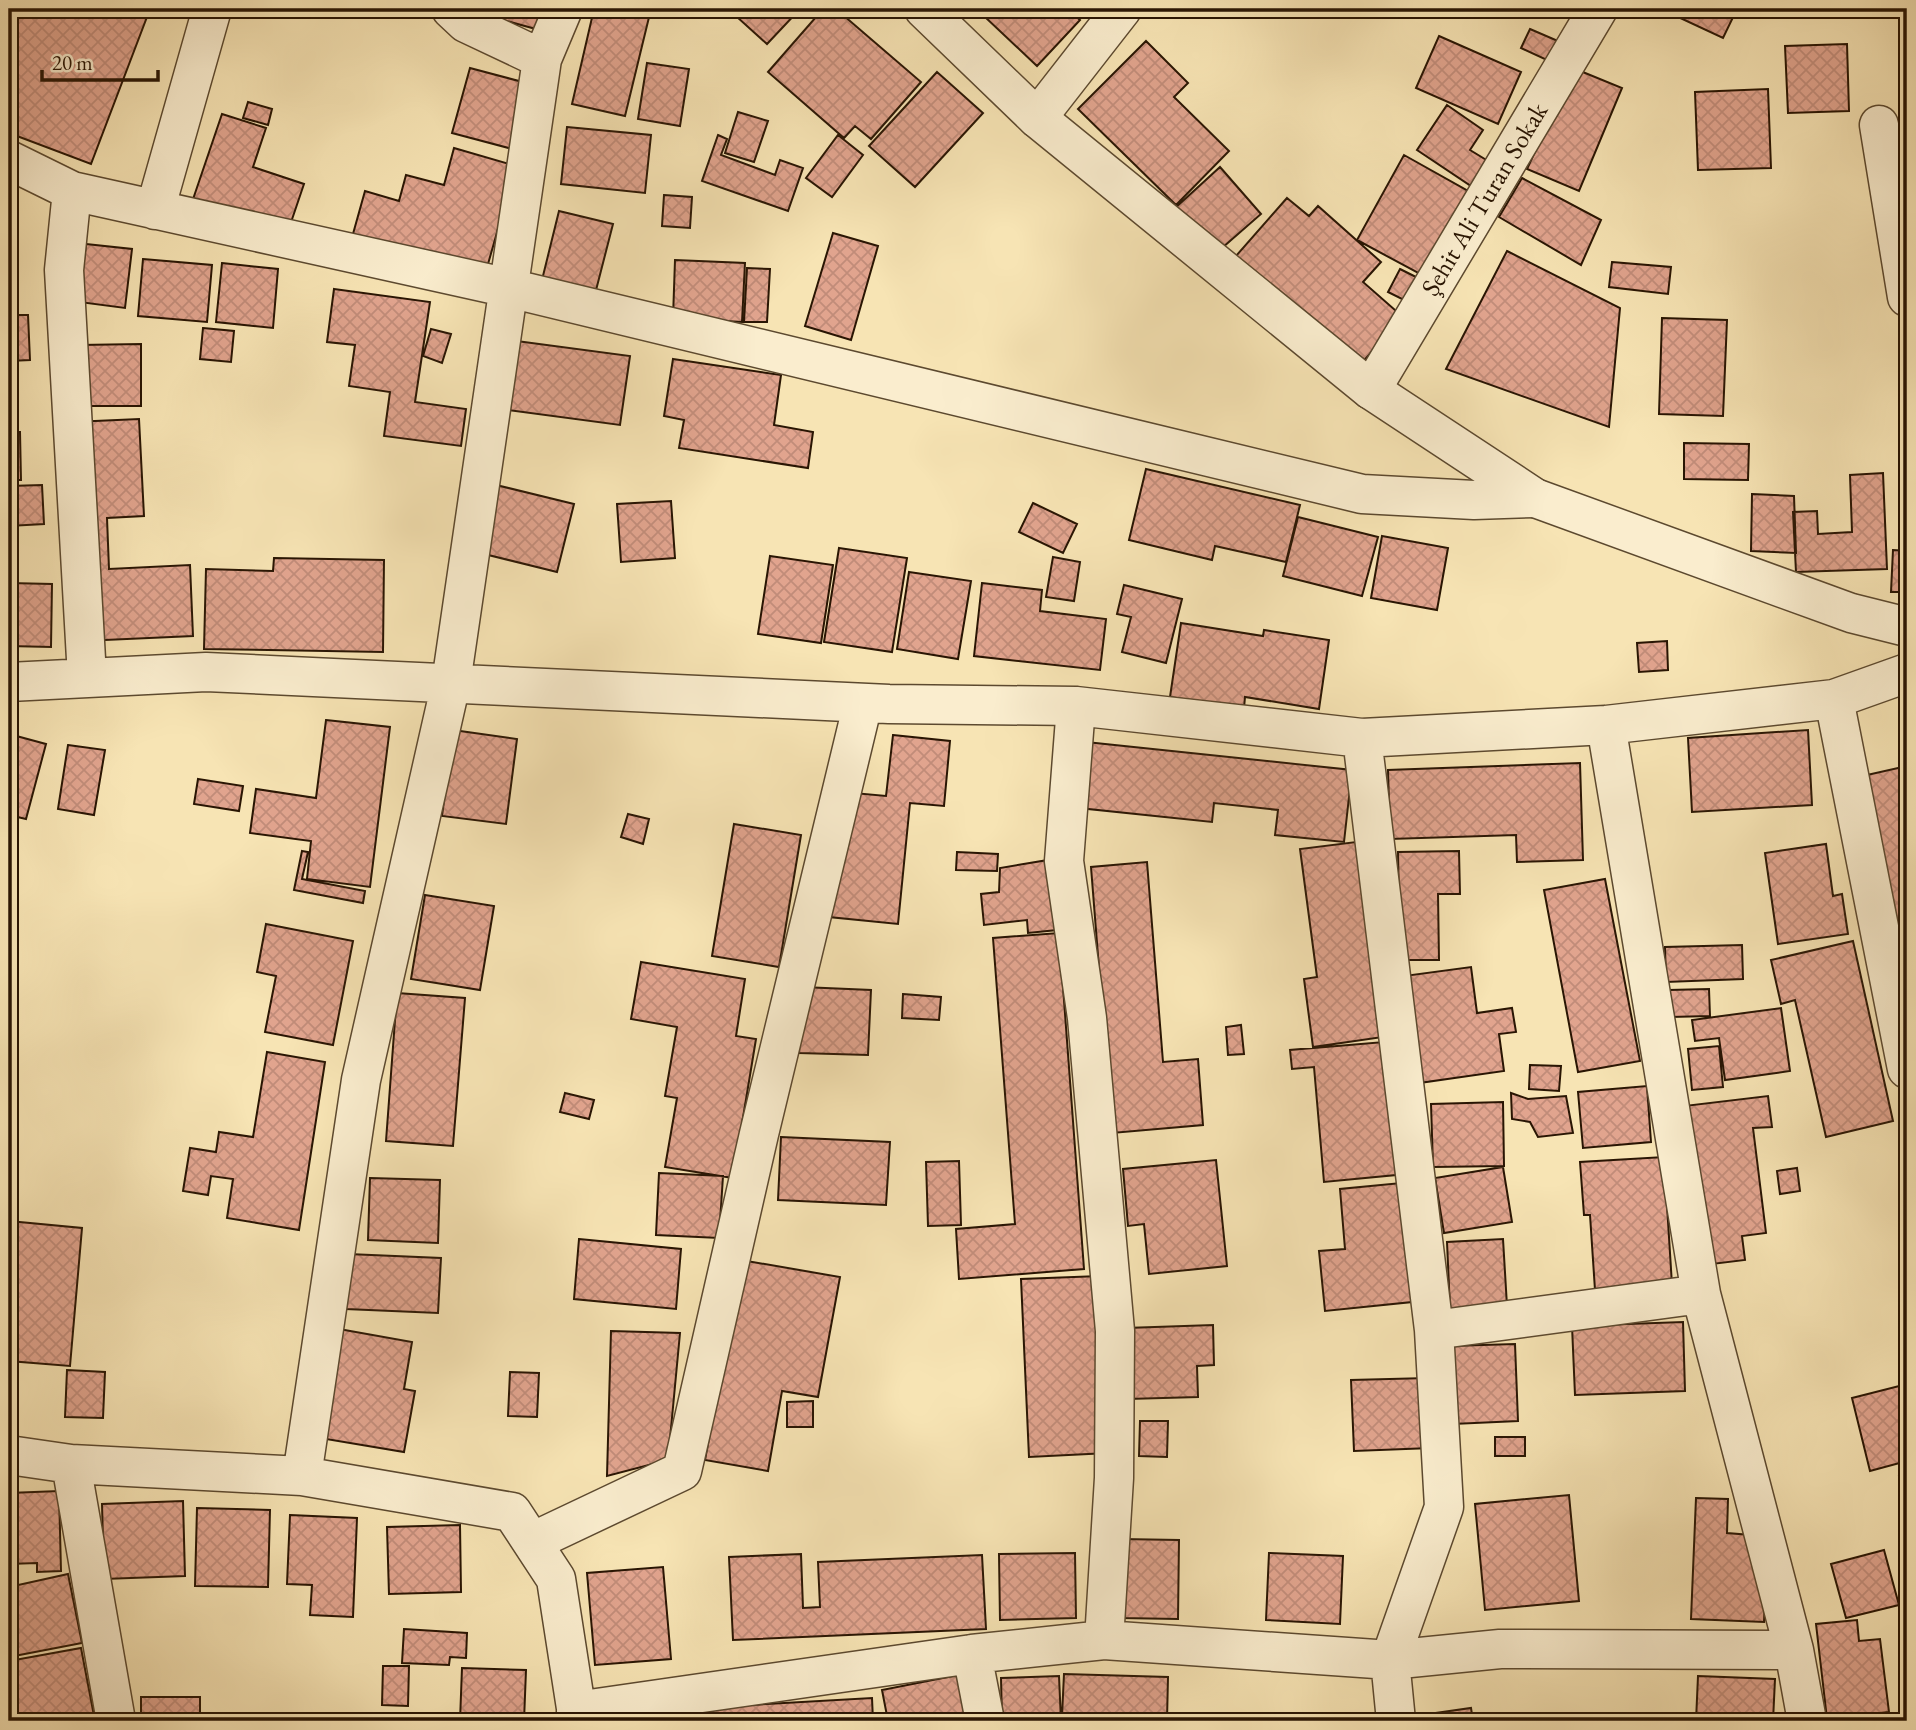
<svg xmlns="http://www.w3.org/2000/svg" width="1916" height="1730" font-family="'EB Garamond',serif">
<style>
.building{fill:url(#building-cross-hatch);stroke:#291503;stroke-width:2}
.lines{fill:none;stroke-linecap:round;stroke-linejoin:round}
.minor-casing{stroke:#5c492f;stroke-width:41}
.tertiary-casing{stroke:#5c492f;stroke-width:41}
.minor{stroke:#faedce;stroke-width:38}
.tertiary{stroke:#faedce;stroke-width:38}
.labels{text-anchor:middle;stroke-width:7;stroke-linejoin:round;paint-order:stroke}
.street-label{font-size:26px;fill:#291503;stroke:#faedce}
</style>
<defs>
<pattern id="building-cross-hatch" width="8" height="8" patternUnits="userSpaceOnUse" patternTransform="scale(1.75)"><rect width="8" height="8" fill="#e1a48e"/><path d="M0 0l8 8M0 8l8-8" fill="none" stroke="#c18c79"/></pattern>
</defs>
<rect width="100%" height="100%" fill="#f7e4b4"/>
<filter id="stains"><feTurbulence type="fractalNoise" baseFrequency=".00286" numOctaves="4"/><feColorMatrix values="0 0 0 0 .2 0 0 0 0 .09 0 0 0 0 .02 0 0 0 .5 -.17"/></filter>
<radialGradient id="worn" r=".72"><stop offset=".6" stop-color="#630" stop-opacity="0"/><stop offset="1" stop-color="#630" stop-opacity=".3"/></radialGradient>
<!-- building -->
<path class="building" d="M9,9H150L91,164L9,133Z
M494,9H549L543,31L492,17Z
M594,9H651L625,116L572,104Z
M744,9H800L767,44L737,17Z
M823,9H836L921,82L871,139L855,126L844,138L768,72Z
M993,9H1068L1080,20L1037,66L985,17Z
M1661,9H1737L1723,38Z
M1530,29L1558,41L1549,61L1521,48Z
M1439,36L1521,72L1498,124L1416,88Z
M1146,41L1188,83L1174,97L1229,151L1176,205L1078,109Z
M1847,44L1849,111L1788,113L1785,46Z
M647,63L689,69L680,126L638,119Z
M470,68L534,85L516,150L452,133Z
M1573,68L1622,88L1579,191L1527,169Z
M937,72L983,113L915,187L869,146Z
M1768,89L1771,168L1698,170L1695,92Z
M248,102L272,109L268,125L243,118Z
M1447,105L1483,130L1470,150L1488,161L1471,186L1417,150Z
M738,112L768,121L754,162L725,153Z
M222,114L266,128L253,167L304,184L285,240L190,208Z
M567,127L651,135L645,193L561,184Z
M718,135L727,139L721,155L775,175L780,160L803,168L788,211L702,181Z
M838,135L863,155L832,197L806,178Z
M454,148L516,166L484,278L351,241L365,191L399,201L406,175L444,185Z
M1404,155L1468,191L1422,275L1357,240Z
M1220,167L1261,214L1214,255L1174,209Z
M1522,178L1601,220L1581,265L1499,217Z
M664,195L692,197L690,228L662,226Z
M1287,198L1309,216L1318,206L1381,262L1363,282L1403,317L1360,365L1236,256Z
M559,211L613,224L594,298L541,284Z
M833,233L878,246L851,340L805,326Z
M86,244L132,249L125,308L79,302Z
M1507,251L1620,308L1609,427L1446,369Z
M143,259L212,265L207,322L138,316Z
M675,260L745,263L742,322L673,318Z
M1612,262L1671,267L1668,294L1609,287Z
M222,263L278,269L273,328L216,322Z
M747,268L770,269L767,322H744Z
M1400,269L1420,279L1408,302L1388,292Z
M334,289L430,302L415,402L466,409L461,446L384,436L390,392L349,386L355,345L327,342Z
M9,315H28L30,360L9,361Z
M1662,318L1727,320L1723,416L1659,414Z
M203,328L234,331L231,362L200,359Z
M431,329L451,334L442,363L423,356Z
M509,340L630,356L620,425L500,409Z
M141,344V406H79V345Z
M673,359L781,375L774,425L813,432L808,468L679,448L684,420L664,416Z
M9,376H13L15,432H20L21,480H9Z
M139,419L144,516L107,518L109,569L190,565L193,636L83,641L73,422Z
M1684,443L1749,444L1748,480L1684,479Z
M1146,469L1300,505L1286,562L1215,546L1212,560L1129,540Z
M1883,473L1887,569L1796,572L1793,512L1817,511L1818,534L1852,532L1850,475Z
M492,484L574,504L557,572L476,552Z
M42,485L44,524L9,526V486Z
M1752,494L1794,496L1796,553L1751,551Z
M671,501L675,558L621,562L617,504Z
M1033,503L1077,524L1063,553L1019,532Z
M1298,517L1378,537L1362,596L1283,576Z
M1382,536L1448,548L1437,610L1371,598Z
M839,548L907,558L892,652L824,642Z
M1893,550L1907,551V592H1891Z
M770,556L833,565L821,643L758,634Z
M1053,557L1080,562L1074,601L1046,597Z
M274,558L384,560L383,652L204,649L206,569L273,571Z
M909,572L971,581L958,659L897,649Z
M9,583L52,584L51,647L9,646Z
M982,583L1042,590L1040,611L1106,619L1100,670L974,656Z
M1124,585L1182,599L1166,663L1122,652L1131,617L1117,614Z
M1181,623L1263,636L1264,630L1329,640L1319,709L1245,697L1244,708L1170,697Z
M1667,641L1668,670L1639,672L1637,643Z
M326,720L390,727L370,887L307,879L311,841L250,833L256,789L316,798Z
M453,730L517,739L506,824L442,816Z
M1808,730L1812,805L1692,812L1688,738Z
M9,734L46,744L26,819L9,815Z
M893,735L950,741L944,806L910,803L898,924L829,917L843,792L886,796Z
M1086,742L1352,770L1344,842L1275,835L1278,810L1214,803L1212,822L1079,808Z
M68,745L105,750L94,815L58,809Z
M1580,763L1583,860L1517,862L1516,835L1390,839L1388,770Z
M1907,766V1039L1858,777Z
M198,779L243,786L239,811L194,804Z
M628,814L649,819L643,844L621,837Z
M734,824L801,835L779,967L712,956Z
M1356,842L1383,1037L1313,1047L1304,979L1317,977L1300,849Z
M1826,844L1833,896L1842,894L1848,934L1778,944L1765,853Z
M302,851L308,852L302,879L365,891L363,903L294,890Z
M1459,851L1460,894H1438L1439,960H1400L1398,852Z
M957,852L998,854L997,871L956,870Z
M1048,860L1057,930L1028,933L1027,920L984,925L981,894L999,892L1000,868Z
M1147,862L1163,1062L1198,1059L1203,1125L1112,1133L1091,867Z
M1605,879L1640,1061L1578,1072L1544,890Z
M425,895L494,906L480,990L411,979Z
M266,924L353,941L333,1045L265,1032L276,976L257,972Z
M1059,933L1084,1269L959,1279L956,1229L1015,1224L993,938Z
M1853,941L1893,1121L1826,1137L1795,1000L1781,1004L1771,960Z
M1742,945L1743,979L1666,982L1665,947Z
M641,962L745,979L736,1036L756,1039L733,1178L665,1167L677,1098L665,1096L677,1027L631,1019Z
M1471,967L1477,1013L1512,1008L1516,1032L1499,1034L1504,1071L1419,1083L1404,976Z
M802,987L871,990L868,1055L799,1053Z
M1709,989L1710,1016L1670,1017L1669,990Z
M397,993L465,998L453,1146L386,1141Z
M903,994L941,997L939,1020L902,1018Z
M1781,1008L1790,1071L1725,1080L1719,1038L1695,1041L1692,1020Z
M1241,1025L1244,1054L1228,1055L1226,1027Z
M1384,1042L1396,1175L1324,1182L1314,1067L1292,1069L1290,1050Z
M1719,1046L1723,1087L1692,1090L1688,1049Z
M267,1052L325,1062L299,1230L227,1218L233,1179L211,1176L208,1195L183,1191L190,1148L216,1152L219,1132L253,1137Z
M1530,1065L1561,1066L1559,1091L1529,1089Z
M1647,1086L1651,1142L1583,1148L1578,1092Z
M565,1093L594,1100L589,1119L560,1112Z
M1511,1093L1528,1099L1566,1096L1573,1133L1538,1137L1530,1122L1512,1119Z
M1768,1096L1772,1127L1753,1128L1766,1233L1742,1236L1745,1260L1704,1265L1684,1106Z
M1503,1102L1504,1166L1433,1167L1431,1104Z
M781,1137L890,1142L886,1205L778,1200Z
M1664,1157L1672,1285L1595,1290L1590,1215H1584L1580,1162Z
M1216,1160L1227,1266L1149,1274L1144,1224L1128,1226L1123,1169Z
M959,1161L961,1225L928,1226L926,1162Z
M1503,1167L1512,1222L1444,1233L1435,1178Z
M1797,1168L1800,1191L1780,1194L1777,1171Z
M659,1173L723,1176L719,1238L656,1235Z
M370,1178L440,1180L438,1243L368,1240Z
M1401,1183L1412,1302L1325,1311L1319,1251L1345,1249L1340,1189Z
M9,1221L82,1228L70,1366L9,1361Z
M579,1239L681,1249L676,1309L574,1299Z
M1503,1239L1507,1306L1450,1309L1447,1242Z
M348,1254L441,1258L438,1313L346,1309Z
M741,1260L840,1277L818,1397L782,1391L768,1471L705,1460Z
M1100,1276L1108,1453L1029,1457L1021,1279Z
M1683,1322L1685,1391L1575,1395L1572,1326Z
M1213,1325L1214,1365L1197,1366L1198,1397L1128,1399L1126,1328Z
M339,1329L412,1342L404,1389L415,1391L404,1452L320,1438Z
M611,1331L680,1333L668,1460L607,1476Z
M1515,1344L1518,1421L1453,1424L1450,1346Z
M67,1370L105,1372L103,1418L65,1417Z
M510,1372L539,1373L537,1417L508,1416Z
M1428,1378L1431,1448L1354,1451L1351,1380Z
M1907,1384V1461L1870,1471L1852,1398Z
M813,1401V1427H787V1402Z
M1140,1421H1168L1167,1457L1139,1456Z
M1495,1437H1525V1456H1495Z
M1907,1475V1543L1899,1476Z
M59,1491L61,1571L37,1572V1563L9,1564V1493Z
M1569,1495L1579,1601L1485,1610L1475,1504Z
M1696,1498L1728,1499L1727,1533L1751,1535L1767,1558L1764,1622L1691,1619Z
M183,1501L185,1576L104,1579L102,1504Z
M197,1508L270,1510L268,1587L195,1586Z
M290,1515L357,1518L353,1617L310,1615L312,1585L287,1584Z
M460,1525L461,1592L389,1594L387,1527Z
M1121,1539L1179,1540L1178,1619L1120,1618Z
M1884,1550L1899,1605L1846,1618L1831,1564Z
M1075,1553L1076,1618L1000,1620L999,1554Z
M1269,1553L1343,1556L1340,1624L1266,1620Z
M801,1554L803,1608L820,1607L818,1562L982,1555L986,1629L733,1640L729,1557Z
M663,1567L671,1659L595,1665L587,1573Z
M68,1574L82,1643L9,1657V1587Z
M1857,1620L1859,1641L1880,1639L1889,1712L1827,1719L1816,1624Z
M404,1629L467,1633L466,1658L450,1657L449,1665L402,1663Z
M81,1648L95,1721H31L30,1714L18,1716L9,1661Z
M383,1666H409L408,1706L382,1705Z
M462,1668L526,1670L524,1721H460Z
M1064,1674L1168,1677L1167,1720L1062,1716Z
M958,1675L967,1721H888L882,1690Z
M1059,1676L1061,1721H1002L1001,1678Z
M1698,1676L1775,1679L1773,1721H1696Z
M141,1697H200V1721H141Z
M872,1698L873,1721H617L731,1706Z
M1471,1708L1473,1721H1408L1407,1717Z"/>
<g class="lines">
<!-- minor casing -->
<g class="minor-casing">
<path id="minor" d="M451,9L466,23L542,59
M1037,118L1122,9
M1879,125L1907,297
M9,160L72,191L509,288L1362,494L1474,500L1535,498
M72,191L64,270L87,677
M155,210L212,9
M1371,390L1598,9
M9,682L206,672L889,704L1076,706L1362,738L1606,725L1834,699L1907,673
M1834,699L1907,1069
M1606,725L1701,1294L1794,1650
M1434,1330L1701,1294
M9,1455L71,1464L302,1476L512,1512L556,1579L578,1721
M71,1464L116,1721
M302,1476L361,1080L451,683L542,59L563,9
M532,1542L682,1471L759,1134L863,703
M1104,1640L1390,1660L1444,1507L1434,1330L1362,738
M972,1654L985,1721
M576,1711L972,1654L1104,1640L1114,1478L1115,1331L1087,1018L1064,861L1076,706
M1396,1721L1390,1660L1500,1649L1794,1650L1807,1721"/>
</g>
<!-- tertiary casing -->
<g class="tertiary-casing">
<path id="tertiary" d="M924,9L1037,118L1371,390L1535,498L1851,613L1907,627"/>
</g>
<!-- minor -->
<use href="#minor" class="minor"/>
<!-- tertiary -->
<use href="#tertiary" class="tertiary"/>
</g>
<g class="labels">
<!-- street labels -->
<g class="street-label">
<text transform="translate(1484 199) rotate(-59)" y="9">Şehit Ali Turan Sokak</text>
</g>
</g>
<!-- margin -->
<rect width="1916" height="1730" fill="none" stroke="#f7e4b4" stroke-width="35"/>
<rect x="10" y="10" width="1895" height="1709" fill="none" stroke="#291503" stroke-width="3.5"/>
<rect x="18" y="18" width="1881" height="1695" fill="none" stroke="#291503" stroke-width="2"/>
<!-- scale -->
<path d="M42 70v10h116v-10" fill="none" stroke="#291503" stroke-width="3.5"/>
<text x="52" y="70" font-size="21" fill="#291503" stroke="#faedce" stroke-width="5" paint-order="stroke">20 m</text>
<rect width="100%" height="100%" filter="url(#stains)"/>
<rect width="100%" height="100%" fill="url(#worn)"/>
</svg>
